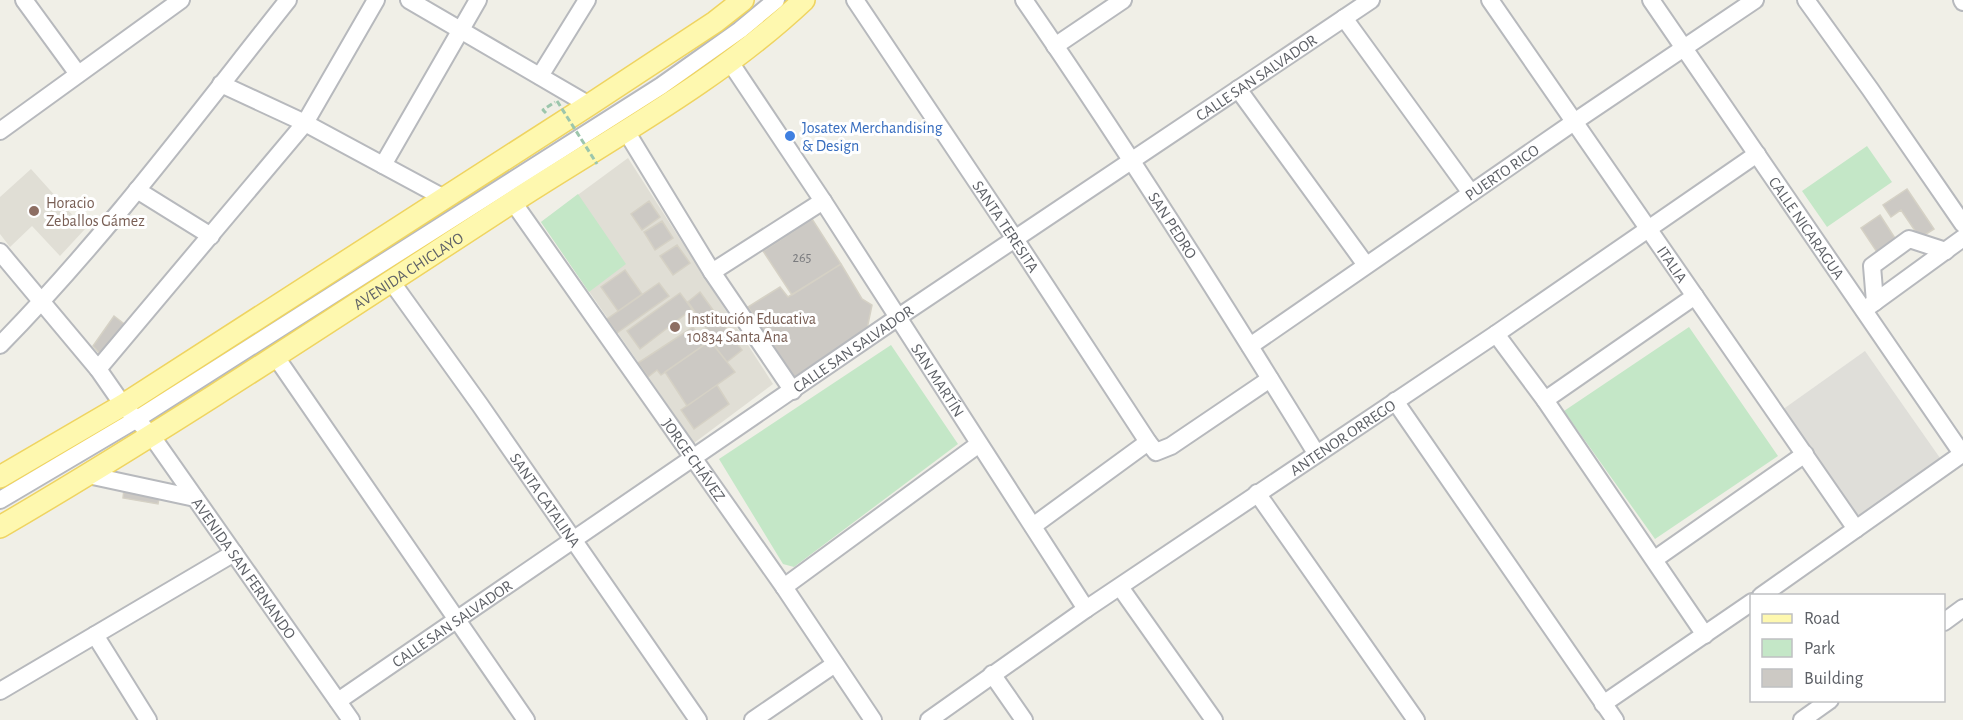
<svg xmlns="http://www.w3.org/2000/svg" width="1963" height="720" font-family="'Alegreya Sans',sans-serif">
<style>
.industrial{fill:#dfded9}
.education{fill:#e0ded5}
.green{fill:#c4e7c7}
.building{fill:#ccc9c4;stroke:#d5d1c5;stroke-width:1.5}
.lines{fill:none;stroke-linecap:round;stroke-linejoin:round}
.minor-casing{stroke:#b7b9bd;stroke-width:20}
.major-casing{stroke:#efd461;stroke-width:24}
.path{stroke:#9cc6ac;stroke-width:3;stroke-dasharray:6 3;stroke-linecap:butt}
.minor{stroke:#fff;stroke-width:16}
.major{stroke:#fef8af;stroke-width:21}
.path-bridge{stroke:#9cc6ac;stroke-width:3;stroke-dasharray:6 3;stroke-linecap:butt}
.shop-dot{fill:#3f7fe0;stroke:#fff;stroke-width:2}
.education-dot{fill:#8d6e63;stroke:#fff;stroke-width:2}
.labels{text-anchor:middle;stroke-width:6;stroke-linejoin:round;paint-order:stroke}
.number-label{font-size:14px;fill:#7a7b7e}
.street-label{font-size:16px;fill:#5e6167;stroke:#fff}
.shop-label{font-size:16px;fill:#366cbe;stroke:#fff;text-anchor:start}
.education-label{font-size:16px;fill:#785e54;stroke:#fff;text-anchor:start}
</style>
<rect width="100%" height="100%" fill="#f0efe7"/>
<!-- industrial -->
<path class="industrial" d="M1865,351L1940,458L1858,516L1782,410Z"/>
<!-- education -->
<path class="education" d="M628,158L773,384L694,443L541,222Z
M31,169L85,229L60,256L32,226L10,247L0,234V197Z"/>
<!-- green -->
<path class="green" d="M1867,146L1892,182L1827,227L1802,191Z
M578,194L626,264L589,292L541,222Z
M1689,327L1778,456L1655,539L1564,411Z
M891,345L958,444L794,567L783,564L719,459Z"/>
<!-- building -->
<path class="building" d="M1907,189L1934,229L1920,238L1901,210L1891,217L1883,205Z
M649,201L660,217L642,230L631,214Z
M1880,215L1902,249L1883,261L1861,228Z
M812,219L841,264L792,295L763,251Z
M662,221L673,238L655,250L644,232Z
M677,245L690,263L673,275L660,256Z
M841,264L862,299L872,305L867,329L793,378L748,307L780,287L788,297Z
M625,270L642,294L618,311L601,287Z
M659,283L669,296L617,333L607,319Z
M700,292L742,350L727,362L713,344L716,342L688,302Z
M680,293L692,309L640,349L627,331Z
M114,316L127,326L102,356L93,346Z
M693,327L704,345L661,375L657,370L648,377L638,363Z
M711,342L735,372L687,406L665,372L704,345Z
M717,385L729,404L694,429L681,410Z
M125,481L161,487L158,504L123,498Z"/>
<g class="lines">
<!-- minor casing -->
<g class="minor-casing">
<g id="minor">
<path d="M24,0L78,74"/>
<path d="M409,0L589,105"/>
<path id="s1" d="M855,0L1015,239L1148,442L1156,452L1171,446L1270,379"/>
<path id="s2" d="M1024,0C1126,148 1222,300 1316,453"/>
<path id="s3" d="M1490,0L1856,529"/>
<path id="s4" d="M1651,0L1963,455"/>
<path d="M1806,0L1870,89L1963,224"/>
<path d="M1962,0L1963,2"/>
<path d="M1344,18L1471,193"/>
<path d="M1055,46L1123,0"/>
<path id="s5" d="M730,62L823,201L1086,609"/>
<path d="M540,76L587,0"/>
<path d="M221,84L305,123L444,198"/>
<path d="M1238,89L1366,265"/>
<path d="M0,131L181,0"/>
<path d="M626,131L712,272L793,391"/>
<path d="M383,165L478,0"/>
<path d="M137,190L211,236"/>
<path id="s6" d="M513,202L784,587L873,720"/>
<path id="s7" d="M0,252L98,369L123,405L151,435L351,720"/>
<path d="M712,272L823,201"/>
<path id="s8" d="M391,281L480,405L698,720"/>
<path d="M1875,302L1872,266L1909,239L1946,251"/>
<path d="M1864,310L1963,238"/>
<path d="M1496,334L1545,400L1705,635"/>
<path d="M0,345C105,238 195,117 288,0"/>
<path id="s9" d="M1250,346L1574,122L1755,0"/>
<path d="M276,357L526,720"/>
<path d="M98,369L305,123L376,0"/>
<path d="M1545,400L1695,296"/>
<path d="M1395,401L1615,720"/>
<path d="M88,475L195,498"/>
<path d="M1257,493L1416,720"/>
<path d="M0,500L137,419L661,86L740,30L776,0"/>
<path d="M1033,526L1148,442"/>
<path d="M1655,559L1805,454"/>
<path d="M784,587L979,444"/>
<path d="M1120,587L1214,720"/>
<path d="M1761,596L1962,454"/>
<path d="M1944,622L1963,608"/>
<path d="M95,635L148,720"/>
<path d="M992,674L1024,720"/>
<path d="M0,691L234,553"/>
<path id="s10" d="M338,701L897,318L1371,0"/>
<path d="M1603,704L1752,602"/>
<path d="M753,720L835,664"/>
<path id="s11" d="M929,720L1086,609L1496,334L1757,154"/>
<path d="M1802,720L1830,700"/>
</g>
</g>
<!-- major casing -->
<g class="major-casing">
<g id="major">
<path d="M0,477L123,405L589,105L715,22L743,0"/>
<path id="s12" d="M0,527C174,425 342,313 511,203C611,138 717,82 804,0"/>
</g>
</g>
<!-- path -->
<path class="path" d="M546,113L543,110L555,102"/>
<!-- minor -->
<use href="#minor" class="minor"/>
<!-- major -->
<use href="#major" class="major"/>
<!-- path-bridge -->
<path class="path-bridge" d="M557,101L597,164"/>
</g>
<!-- markers -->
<circle class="shop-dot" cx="790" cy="136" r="6"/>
<g class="education-dot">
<circle cx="34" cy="211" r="6"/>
<circle cx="675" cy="327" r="6"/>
</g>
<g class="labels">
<!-- number labels -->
<g class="number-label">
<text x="802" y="262">265</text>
</g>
<!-- street labels -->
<g class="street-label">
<text dy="6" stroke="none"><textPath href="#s10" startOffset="1110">CALLE SAN SALVADOR</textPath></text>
<text dy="6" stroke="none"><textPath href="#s9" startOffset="306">PUERTO RICO</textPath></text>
<text dy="6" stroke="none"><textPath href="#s2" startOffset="270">SAN PEDRO</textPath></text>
<text dy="6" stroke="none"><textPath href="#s1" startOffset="272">SANTA TERESITA</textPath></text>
<text dy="6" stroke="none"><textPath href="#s4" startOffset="276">CALLE NICARAGUA</textPath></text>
<text dy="6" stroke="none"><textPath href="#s3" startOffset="321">ITALIA</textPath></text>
<text dy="6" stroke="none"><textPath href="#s12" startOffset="482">AVENIDA CHICLAYO</textPath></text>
<text dy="6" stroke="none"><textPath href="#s10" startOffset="624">CALLE SAN SALVADOR</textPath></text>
<text dy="6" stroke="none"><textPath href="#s5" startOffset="380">SAN MARTÍN</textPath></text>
<text dy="6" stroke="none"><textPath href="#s11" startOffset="501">ANTENOR ORREGO</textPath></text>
<text dy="6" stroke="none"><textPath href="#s6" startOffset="315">JORGE CHÁVEZ</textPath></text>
<text dy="6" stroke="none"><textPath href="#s8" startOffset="268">SANTA CATALINA</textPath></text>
<text dy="6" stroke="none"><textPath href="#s7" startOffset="400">AVENIDA SAN FERNANDO</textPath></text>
<text dy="6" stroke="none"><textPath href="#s10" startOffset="138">CALLE SAN SALVADOR</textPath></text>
</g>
<!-- shop labels -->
<g class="shop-label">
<text x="802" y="133">Josatex Merchandising<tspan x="802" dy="18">&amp; Design</tspan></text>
</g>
<!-- education labels -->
<g class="education-label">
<text x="46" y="208">Horacio<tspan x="46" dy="18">Zeballos Gámez</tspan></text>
<text x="687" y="324">Institución Educativa<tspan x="687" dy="18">10834 Santa Ana</tspan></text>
</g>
</g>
<!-- legend -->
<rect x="1750" y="594" width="195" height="108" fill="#ffffff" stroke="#bfc0c2" stroke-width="1.5"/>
<rect x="1762" y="614" width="30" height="9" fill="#fef8af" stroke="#bfc0c2" stroke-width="1.5"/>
<text x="1804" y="624" font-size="18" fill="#5e6167">Road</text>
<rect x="1762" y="639" width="30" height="18" fill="#c4e7c7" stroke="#bfc0c2" stroke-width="1.5"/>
<text x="1804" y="654" font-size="18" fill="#5e6167">Park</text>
<rect x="1762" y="669" width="30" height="18" fill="#ccc9c4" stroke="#bfc0c2" stroke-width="1.5"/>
<text x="1804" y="684" font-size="18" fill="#5e6167">Building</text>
</svg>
